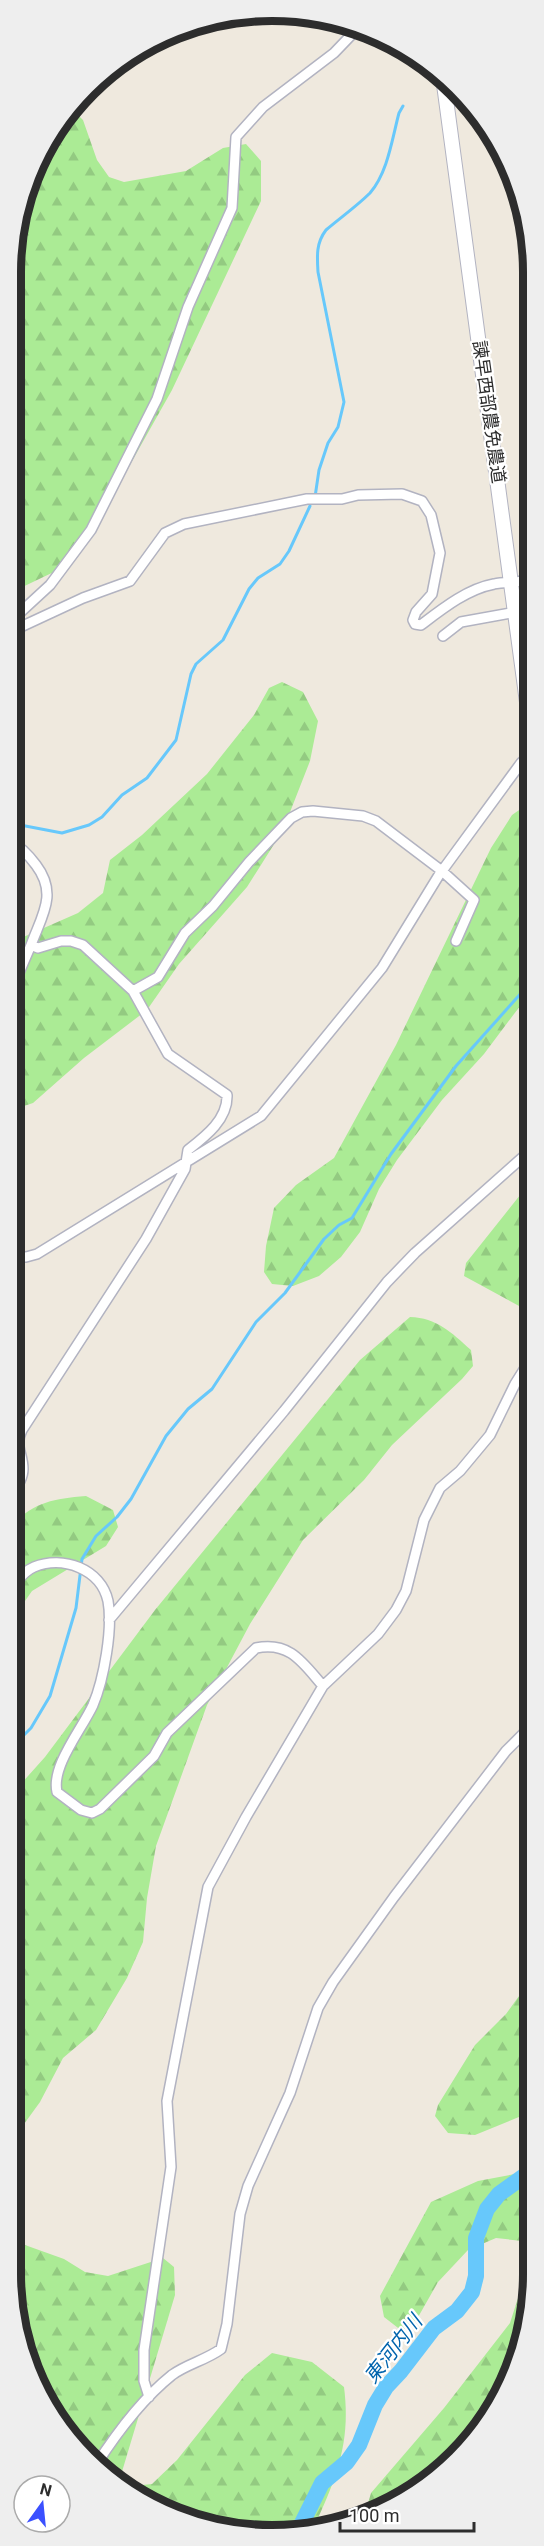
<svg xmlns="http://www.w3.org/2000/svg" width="544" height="2546" font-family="Roboto,'Noto Sans JP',sans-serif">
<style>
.forest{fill:url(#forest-firs)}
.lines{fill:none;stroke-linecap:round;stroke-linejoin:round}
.stream{stroke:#67c8fb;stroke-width:3}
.river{stroke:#67c8fb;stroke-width:16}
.street-casing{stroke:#b2b3c1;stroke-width:12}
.secondary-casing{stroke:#b2b3c1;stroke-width:16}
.street{stroke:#fff;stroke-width:9}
.secondary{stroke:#fff;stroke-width:14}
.labels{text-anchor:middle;stroke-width:4.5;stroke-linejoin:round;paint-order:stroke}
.street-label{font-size:18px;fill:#2d2d2d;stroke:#fff}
.water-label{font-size:20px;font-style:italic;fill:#0064ad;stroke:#fff}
.rim{fill:none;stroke:#2d2d2d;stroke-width:8}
</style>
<defs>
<pattern id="forest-firs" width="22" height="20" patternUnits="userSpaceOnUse" patternTransform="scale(1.5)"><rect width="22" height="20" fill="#abeb95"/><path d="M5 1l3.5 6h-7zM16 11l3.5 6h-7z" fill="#93ca81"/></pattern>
</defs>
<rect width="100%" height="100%" fill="#efe9de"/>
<!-- forest -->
<path class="forest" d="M73,110L83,120L97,160L109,177L124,182L186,171L223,148L246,144L261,161V201L172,390L118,486L58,570L12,592L13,238L45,142Z
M282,682L303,692L318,721L310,761L283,830L247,887L179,964L147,1010L84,1058L33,1103L12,1110V942L78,913L103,893L110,860L142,835L207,774L254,715L269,688Z
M522,808L532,810V972L523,1002L484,1054L442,1100L397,1160L379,1189L360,1232L341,1257L319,1276L293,1286L272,1284L264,1272L266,1246L274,1208L296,1185L334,1158L396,1045L491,848L512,815Z
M532,1180V1313L464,1276L466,1263Z
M410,1317C437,1318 451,1332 471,1350L473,1366L462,1379L392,1445L364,1480L303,1540L250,1624L207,1705L156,1846L147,1898L143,1942L127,1978L96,2030L63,2058L40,2102L11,2142V1795L45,1757L155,1610L360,1360Z
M86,1496L113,1510L118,1527L106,1546L32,1591L11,1621V1525C37,1501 53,1499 86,1496Z
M532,1978L531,2112L475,2135L448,2133L435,2116L438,2105L475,2045L506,2014Z
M531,2171V2308L499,2404L444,2471L364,2517L371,2493L444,2408L510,2323L528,2267L522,2241L496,2238L468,2250L438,2282L417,2319L402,2331L384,2317L380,2296L431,2202L478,2181Z
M11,2240L64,2259L85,2272L108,2276L163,2258L174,2267L175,2295L121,2475L133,2486L152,2484L177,2460L245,2375L272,2353L312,2362L344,2387C351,2442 337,2477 314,2527L255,2535L157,2509L87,2459L30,2374L11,2274Z"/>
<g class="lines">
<!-- stream -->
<path class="stream" d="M315,497L319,470L328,443L338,427L344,402L318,272C317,256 316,243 326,230C340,218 357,206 370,193C388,172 392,139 399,113L403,106
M12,827L15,824L62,833L89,825L102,817L122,795L147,778L176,740L191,674L196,664L223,640L249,589L258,578L280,564L289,551L310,506
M11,1748L31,1728L50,1696L76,1608L82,1559L96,1536L117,1517L131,1499L166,1436L188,1409L212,1389L256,1322L285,1293L324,1239L339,1225L352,1218L391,1154L456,1066L532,981"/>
<!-- river -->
<path class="river" d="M299,2529L322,2483L347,2462L359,2445L375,2405L386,2387L401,2371L434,2328L457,2311L472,2292L476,2276V2238L487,2209L499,2194L531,2171"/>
<!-- street casing -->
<g class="street-casing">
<path id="street" d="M445,91L459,90
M12,620L50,585L91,530L157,399L188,307L232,208L236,137L263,107L334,53L358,28
M12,631L83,598L130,581L165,533L184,524L307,499H342L358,495L402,494L422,501L431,515L440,553L432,594L416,612L413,620L415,624L421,625C442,609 467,589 494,584C506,581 512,584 526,580L533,568
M443,636L461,622L516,612
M12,989L31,945
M133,991L158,977L185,933L213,906L249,862L291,818L302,812L313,811L363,816L376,821L442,871L474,900L456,941
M12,1256L26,1257L37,1254L261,1116L382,968L439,875L521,763L533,752
M11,1496C16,1488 23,1479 23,1469C23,1453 14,1446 22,1430L146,1239L185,1169L188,1150C206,1136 228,1119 227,1095L168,1054L133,991L83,945L71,941H61L38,948L31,945C42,915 58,894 36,865C30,857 22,847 12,843
M11,1588C18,1580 24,1571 34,1567C63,1555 101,1569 108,1601C113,1628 104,1679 93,1705C82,1729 51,1766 57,1792L81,1810L92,1813L100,1809L154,1756L167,1733L256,1648C290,1641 303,1663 323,1686
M109,1620L284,1411L387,1282L415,1253L532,1149
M149,2397L144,2381V2350L171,2167L167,2101L208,1887L246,1817L323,1686L378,1634L396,1610L406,1591L424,1520L440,1488L460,1471L490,1435L515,1384L532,1357
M96,2465C116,2434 142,2399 172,2375C187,2364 206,2360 221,2349L227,2324L240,2214L248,2186L290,2093L318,2008L333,1982L394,1897L506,1751L532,1725"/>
</g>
<!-- secondary casing -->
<g class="secondary-casing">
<path id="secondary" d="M443,77L533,747"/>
</g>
<!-- street -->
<use href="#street" class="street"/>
<!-- secondary -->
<use href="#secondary" class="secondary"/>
</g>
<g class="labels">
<!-- street labels -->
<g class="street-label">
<text transform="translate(489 412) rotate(82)" y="6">諫早西部農免農道</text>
</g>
<!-- water labels -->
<g class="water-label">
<text transform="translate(393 2349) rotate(-52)" y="7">東河内川</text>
</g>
</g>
<!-- crop -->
<path d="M0 0H544V2546H0ZM272 21H272A251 251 0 0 1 523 272V2274A251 251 0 0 1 272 2525H272A251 251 0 0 1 21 2274V272A251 251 0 0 1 272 21Z" fill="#eee" fill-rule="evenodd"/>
<path class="rim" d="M272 21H272A251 251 0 0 1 523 272V2274A251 251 0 0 1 272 2525H272A251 251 0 0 1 21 2274V272A251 251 0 0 1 272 21Z"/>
<!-- north arrow -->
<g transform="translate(42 2504) rotate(15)"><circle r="28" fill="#ffffff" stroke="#ababab" stroke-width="1.5"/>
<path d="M0-4.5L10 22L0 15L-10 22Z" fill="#3b50ff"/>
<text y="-9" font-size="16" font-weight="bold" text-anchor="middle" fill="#2d2d2d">N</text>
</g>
<!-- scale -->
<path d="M340 2522v9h134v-9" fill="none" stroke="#2d2d2d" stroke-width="3"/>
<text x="349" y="2522" font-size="18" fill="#2d2d2d" stroke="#ffffff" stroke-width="4.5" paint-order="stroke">100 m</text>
</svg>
